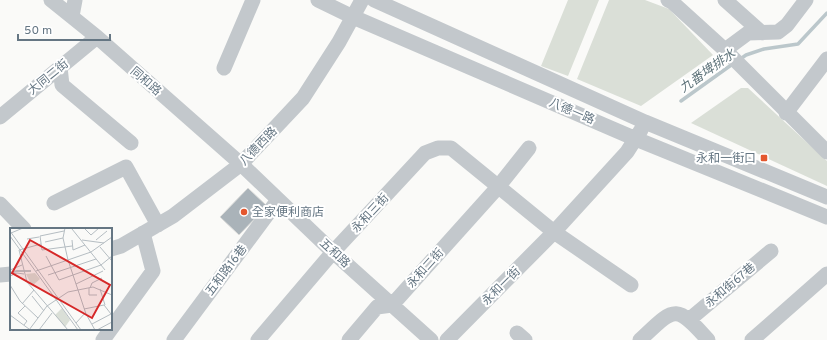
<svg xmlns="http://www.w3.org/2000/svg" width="827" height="340" font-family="Overpass,'Noto Sans TC',sans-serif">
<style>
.green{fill:#dadfd7}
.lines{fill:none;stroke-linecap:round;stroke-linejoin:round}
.stream{stroke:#bbc7cb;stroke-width:3.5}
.building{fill:#aab3b9;stroke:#dcdcda}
.minor{stroke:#c3c8cc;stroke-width:15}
.poi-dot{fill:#e4572e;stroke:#fff;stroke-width:1.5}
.labels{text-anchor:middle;stroke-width:4;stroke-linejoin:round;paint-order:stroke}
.street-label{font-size:12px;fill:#657683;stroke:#fff}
.poi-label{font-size:12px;fill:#657683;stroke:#fff;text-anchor:end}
.water-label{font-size:13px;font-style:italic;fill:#60757c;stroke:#fff}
.inset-river{fill:none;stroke:#bbc7cb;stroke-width:2}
.inset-road{fill:none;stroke:#b5bdc2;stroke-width:1}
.view{fill:#d62828;fill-opacity:0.15;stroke:#d62828;stroke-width:2}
.inset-edge{fill:none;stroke:#657683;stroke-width:2}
</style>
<rect width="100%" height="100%" fill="#fafaf8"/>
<!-- green -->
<path class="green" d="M568,0H599L568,76L541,66Z
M609,0H645L669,9L713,55L641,106L577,79Z
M741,88H748L827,161V186L691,123Z"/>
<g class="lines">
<!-- stream -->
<path class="stream" d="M739,60L746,55L764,49L798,44L827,13
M681,101L734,63"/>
</g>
<!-- building -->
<path class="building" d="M248,188L267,206L239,235L220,217Z"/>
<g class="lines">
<!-- minor -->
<path class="minor" d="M51,0L97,37L241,164L333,252L431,340
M318,0L353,17L636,139L827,217
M374,0L645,122L827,197
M668,0L672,2L725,50L827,152
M725,0L762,33
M72,16L75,0
M725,50L748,33L778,32L787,25L806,0
M60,67L62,85L131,143
M224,68L253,0
M786,113L827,59
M0,117L97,37
M54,203L126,167L158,225
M0,204L24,229
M111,249L121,246L173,216L241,164L303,98L339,42L362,0
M0,275L11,274
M690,319L771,251
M517,333L525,340
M103,340L153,271L143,233
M174,340L278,200
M258,340L333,252L425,153L438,148H451L554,232L631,285
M349,340L377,307L392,305L498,187L529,148
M447,340L554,232L627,152L641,130
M640,340C674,308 675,302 708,340
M752,340L827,274"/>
</g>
<!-- markers -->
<g class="poi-dot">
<rect x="760" y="154" width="8" height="8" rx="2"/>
<circle cx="244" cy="212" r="4"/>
</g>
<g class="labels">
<!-- street labels -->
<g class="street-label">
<text transform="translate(48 77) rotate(-39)" y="4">大同二街</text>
<text transform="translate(146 81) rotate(41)" y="4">同和路</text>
<text transform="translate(572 111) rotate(23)" y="4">八德一路</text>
<text transform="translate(258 146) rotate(-46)" y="4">八德西路</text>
<text transform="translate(370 213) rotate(-47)" y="4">永和三街</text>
<text transform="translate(335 253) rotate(43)" y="4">五和路</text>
<text transform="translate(425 268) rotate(-48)" y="4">永和二街</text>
<text transform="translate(226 270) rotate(-53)" y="4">五和路16巷</text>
<text transform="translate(730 285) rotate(-40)" y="4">永和街67巷</text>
<text transform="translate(501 286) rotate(-45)" y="4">永和一街</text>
</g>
<!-- poi labels -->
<g class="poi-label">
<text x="756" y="162">永和一街口</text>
<text x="252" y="216" text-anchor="start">全家便利商店</text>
</g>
<!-- water labels -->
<g class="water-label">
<text transform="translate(707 70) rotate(-35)" y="5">九番埤排水</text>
</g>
</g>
<!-- overview -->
<g transform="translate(10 228)">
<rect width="102" height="102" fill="#fafaf8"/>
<path d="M25,45L30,51L22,58L16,46ZM52,80L60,92L55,99L45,87Z" fill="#dadfd7"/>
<path class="inset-river" d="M0,45L7,43H21"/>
<path class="inset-road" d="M55,0L53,10L58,32L76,86L85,102M74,0L81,7L89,0M62,1L95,42M0,3L71,102M54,3L30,8L32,22L62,18M1,5L13,0M0,8L68,102M17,11L29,9M62,12L63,22L75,17M72,12L94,15M86,12L97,3M35,14L53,10M90,19L102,33M9,22L17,54L58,102M9,22L31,16M36,28L49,52L91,37L102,28M0,42L12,37M26,43L81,24L102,9M38,47L86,31M0,48L7,45L14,46M66,56L93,43M0,57L10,73L28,90M79,60V67H87M80,60L82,55L92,50M90,61L95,77M22,68L34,83M12,76L24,62M74,81L94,77L101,86L82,96M0,87L19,101M66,95L76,84M14,97L17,93L8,85L15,78M19,102L37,78L58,64L83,59L102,67M29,102L42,85M87,102L102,94"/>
<path class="view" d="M20,12L100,57L82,90L2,45Z"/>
<rect width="102" height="102" class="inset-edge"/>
</g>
<!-- scale -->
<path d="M18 34v6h92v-6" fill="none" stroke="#657683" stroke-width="2"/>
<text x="24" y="34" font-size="12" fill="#657683" stroke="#ffffff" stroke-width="3" paint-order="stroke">50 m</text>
</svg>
